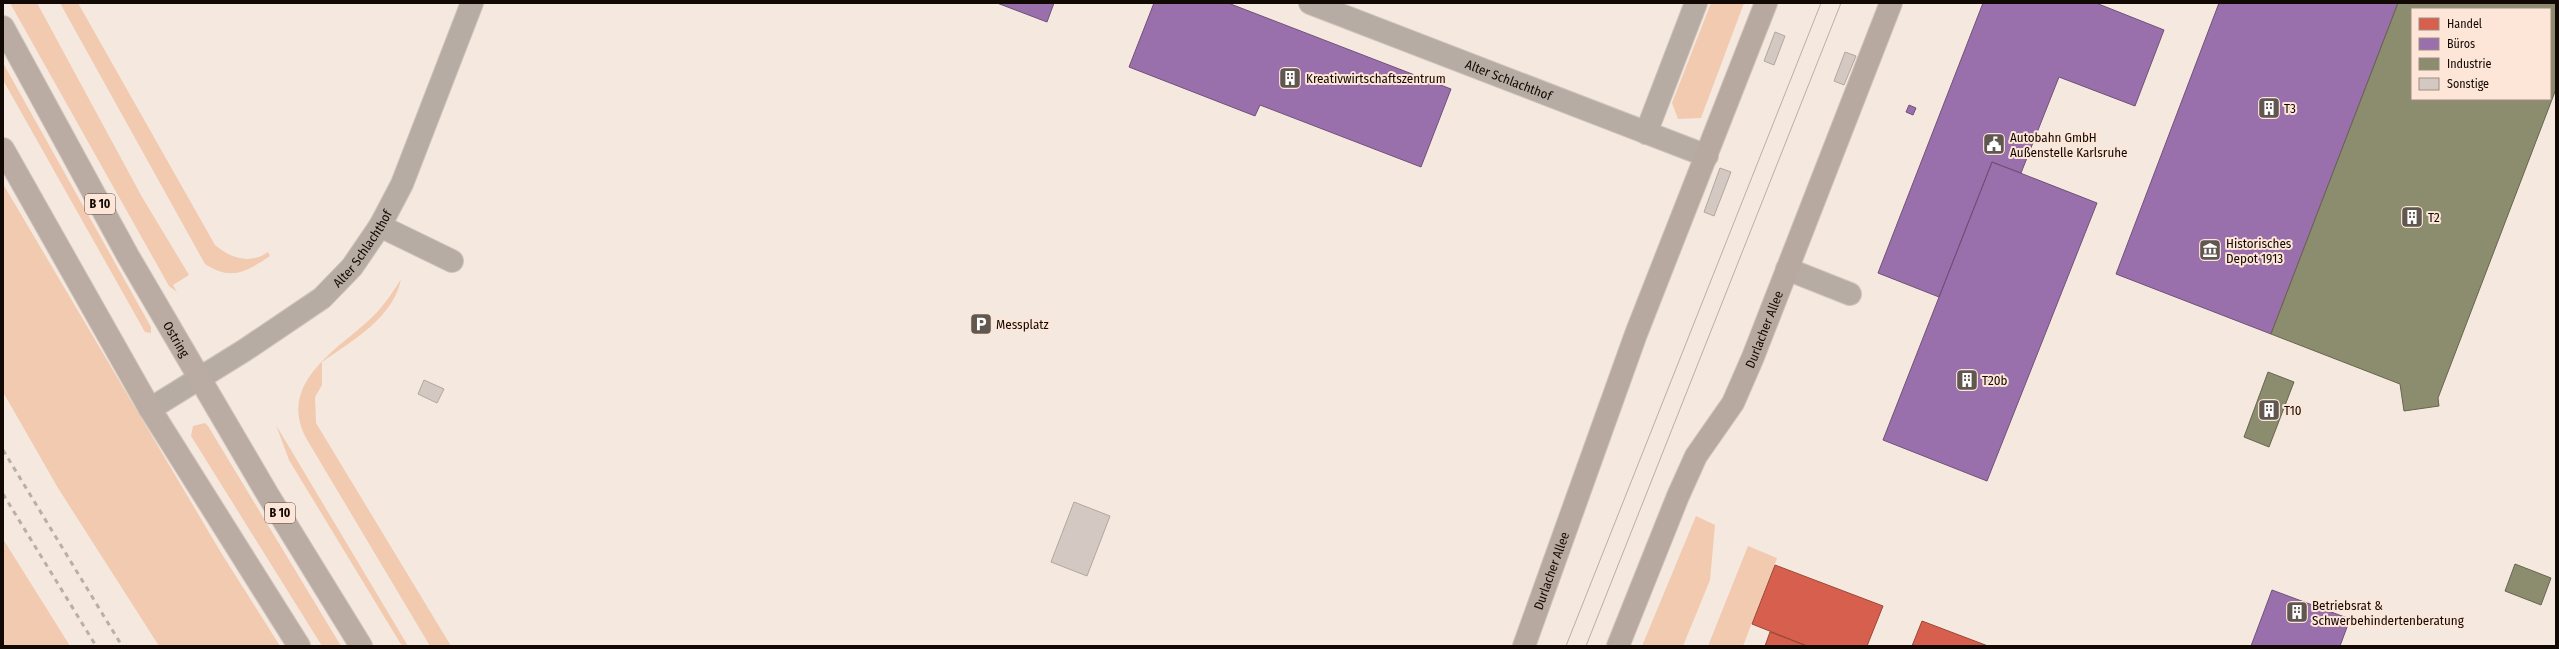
<svg xmlns="http://www.w3.org/2000/svg" width="2559" height="649" font-family="'Fira Sans Condensed',sans-serif">
<style>
.green{fill:#f1cab0}
.shops{fill:#d6604d;stroke:#9b4637}
.offices{fill:#9970ab;stroke:#705179}
.industry{fill:#8c8c6e;stroke:#67654e;fill-rule:evenodd}
.building{fill:#d4c9c2;stroke:#b1a79f}
.lines{fill:none;stroke-linecap:round;stroke-linejoin:round}
.lane-casing{stroke:#cfc5be;stroke-width:24}
.street-casing{stroke:#cfc5be;stroke-width:24}
.secondary-casing{stroke:#cfc5be;stroke-width:24}
.primary-casing{stroke:#cfc5be;stroke-width:24}
.lane{stroke:#b7aca3;stroke-width:22}
.street{stroke:#b7aca3;stroke-width:22}
.secondary{stroke:#b7a9a0;stroke-width:22}
.primary{stroke:#baaca3;stroke-width:22}
.tram{stroke:#baaea8;stroke-width:1}
.rail{stroke:#baaea8;stroke-width:3;stroke-dasharray:5 5;stroke-linecap:butt}
.labels{text-anchor:middle;stroke-width:4;stroke-linejoin:round;paint-order:stroke}
.shield{fill:#fde6d7;stroke:#584b43;stroke-width:1}
.shield-label{font-size:12px;font-weight:bold;fill:#120904}
.poi-label{font-size:13px;fill:#120904;stroke:#fde6d7;text-anchor:start}
.street-label{font-size:13px;fill:#120904;stroke:#fde6d7}
</style>
<rect width="100%" height="100%" fill="#f5e8df"/>
<!-- green -->
<path class="green" d="M10,3H37L142,197L189,275L173,285L177,292L169,286Z
M60,3H78L215,245C230,258 250,265 268,252L270,256C246,272 231,281 205,264Z
M1711,3H1744L1701,118L1678,119L1672,103Z
M3,63L151,327V333L145,332L3,80Z
M3,184L220,551L280,646H159L58,488L3,392Z
M401,279C394,317 352,341 322,362V385L315,397L316,423L451,646H430L306,438C278,385 333,352 367,322C381,310 391,295 401,279Z
M205,423L208,426L341,646H322L191,436L193,426Z
M276,425L408,646H402L289,460Z
M1696,516L1715,525L1710,580L1683,646H1642Z
M3,539L70,646H3Z
M1748,546L1777,558L1743,646H1708Z"/>
<!-- shops -->
<path class="shops" d="M1775,565L1883,606L1867,646H1807L1752,624Z
M1922,621L1988,646H1912Z
M1770,632L1807,646H1765Z"/>
<!-- offices -->
<path class="offices" d="M997,3H1054L1047,22Z
M1154,3H1228L1451,89L1421,167L1260,105L1255,116L1129,67Z
M1983,3H2096L2164,30L2135,106L2059,77L2021,173L1992,162L1939,297L1878,273Z
M2219,3H2398L2271,334L2116,274Z
M1909,105L1916,108L1913,115L1906,112Z
M1992,162L2097,203L1987,481L1883,440Z
M2272,590L2350,619L2340,646H2251Z"/>
<!-- industry -->
<path class="industry" d="M2398,3H2556V89L2438,398L2439,406L2404,411L2400,384L2271,334ZM2412,9H2550V99H2412Z
M2268,372L2294,382L2269,447L2244,437Z
M2515,564L2551,578L2541,605L2505,591Z"/>
<!-- building -->
<path class="building" d="M1775,32L1785,36L1774,65L1764,61Z
M1845,52L1856,56L1844,85L1834,81Z
M1720,168L1731,172L1714,216L1704,212Z
M424,380L444,389L437,403L418,394Z
M1074,502L1110,516L1087,576L1051,562Z"/>
<g class="lines">
<!-- lane casing -->
<g class="lane-casing">
<path id="lane" d="M1646,133L1696,3
M380,226L452,261
M1787,269L1850,294"/>
</g>
<!-- street casing -->
<g class="street-casing">
<g id="street">
<path id="s1" d="M1310,3L1707,156"/>
<path id="s2" d="M150,409L245,350L322,298L352,267L380,226L402,184L472,3"/>
</g>
</g>
<!-- secondary casing -->
<g class="secondary-casing">
<g id="secondary">
<path id="s3" d="M1524,646L1636,334L1766,3"/>
<path id="s4" d="M1618,646L1678,496L1696,456L1733,403L1753,357L1891,3"/>
</g>
</g>
<!-- primary casing -->
<g class="primary-casing">
<g id="primary">
<path id="s5" d="M3,27L128,256L268,495L361,646"/>
<path d="M3,149L150,409L299,646"/>
</g>
</g>
<!-- lane -->
<use href="#lane" class="lane"/>
<!-- street -->
<use href="#street" class="street"/>
<!-- secondary -->
<use href="#secondary" class="secondary"/>
<!-- primary -->
<use href="#primary" class="primary"/>
<!-- tram -->
<path class="tram" d="M1566,646L1821,3
M1586,646L1841,3"/>
<!-- rail -->
<path class="rail" d="M3,450L122,646
M3,494L96,646"/>
</g>
<!-- icons -->
<defs>
<g id="building-square" transform="scale(1.15)"><rect x="-9" y="-9" width="18" height="18" rx="4" fill="#615751" stroke="#fde6d7"/><path d="M-4-6H4V6H1V3H-1V6H-4ZM-2.5-4.3h1.7v1.8h-1.7ZM.8-4.3h1.7v1.8H.8ZM-2.5-1h1.7V.8h-1.7ZM.8-1h1.7V.8H.8Z" fill="#fff"/></g>
<g id="civic-square" transform="scale(1.15)"><rect x="-9" y="-9" width="18" height="18" rx="4" fill="#615751" stroke="#fde6d7"/><path d="M-.6-6.5H3V-4.5H.6V-3L4-1V1h2V6H-6V1h2V-1L-.6-3ZM-1.2 2.5V6h2.4V2.5Z" fill="#fff"/></g>
<g id="museum-square" transform="scale(1.15)"><rect x="-9" y="-9" width="18" height="18" rx="4" fill="#615751" stroke="#fde6d7"/><path d="M0-6L6-3V-2H-6V-3ZM-5-1h2V3h-2ZM-1-1h2V3h-2ZM3-1h2V3H3ZM-6 4H6V6H-6Z" fill="#fff"/></g>
<g id="parking-square" transform="scale(1.15)"><rect x="-9" y="-9" width="18" height="18" rx="4" fill="#615751" stroke="#fde6d7"/><path d="M-3.5-5.5H1a3.5 3.5 0 0 1 0 7H-1V5.5H-3.5ZM-1-3.4V-.6H.8a1.4 1.4 0 0 0 0-2.8Z" fill="#fff"/></g>
</defs>
<g fill-rule="evenodd">
<use href="#building-square" x="1290" y="78"/>
<use href="#building-square" x="2269" y="108"/>
<use href="#civic-square" x="1994" y="144"/>
<use href="#building-square" x="2412" y="217"/>
<use href="#museum-square" x="2210" y="250"/>
<use href="#parking-square" x="981" y="324"/>
<use href="#building-square" x="1967" y="380"/>
<use href="#building-square" x="2269" y="410"/>
<use href="#building-square" x="2297" y="612"/>
</g>
<g class="labels">
<!-- shield labels -->
<g class="shield">
<rect x="85" y="194" width="30" height="20" rx="3"/>
<rect x="265" y="503" width="30" height="20" rx="3"/>
</g>
<g class="shield-label">
<text x="100" y="208">B 10</text>
<text x="280" y="517">B 10</text>
</g>
<!-- poi labels -->
<g class="poi-label">
<text x="1306" y="83">Kreativwirtschaftszentrum</text>
<text x="2284" y="113">T3</text>
<text x="2010" y="142">Autobahn GmbH<tspan x="2010" dy="15">Außenstelle Karlsruhe</tspan></text>
<text x="2428" y="222">T2</text>
<text x="2226" y="248">Historisches<tspan x="2226" dy="15">Depot 1913</tspan></text>
<text x="996" y="329">Messplatz</text>
<text x="1982" y="385">T20b</text>
<text x="2284" y="415">T10</text>
<text x="2312" y="610">Betriebsrat &amp;<tspan x="2312" dy="15">Schwerbehindertenberatung</tspan></text>
</g>
<!-- street labels -->
<g class="street-label">
<text dy="5" stroke="none"><textPath href="#s1" startOffset="213">Alter Schlachthof</textPath></text>
<text dy="5" stroke="none"><textPath href="#s2" startOffset="269">Alter Schlachthof</textPath></text>
<text dy="5" stroke="none"><textPath href="#s4" startOffset="350">Durlacher Allee</textPath></text>
<text dy="5" stroke="none"><textPath href="#s5" startOffset="357">Ostring</textPath></text>
<text dy="5" stroke="none"><textPath href="#s3" startOffset="80">Durlacher Allee</textPath></text>
</g>
</g>
<!-- border -->
<rect width="2559" height="649" fill="none" stroke="#120904" stroke-width="8"/>
<!-- legend -->
<rect x="2411" y="8" width="140" height="92" fill="#fde6d7" stroke="#9f8e83"/>
<rect x="2419" y="18" width="20" height="12" fill="#d6604d" stroke="#9f8e83"/>
<text x="2447" y="28" font-size="12" fill="#120904">Handel</text>
<rect x="2419" y="38" width="20" height="12" fill="#9970ab" stroke="#9f8e83"/>
<text x="2447" y="48" font-size="12" fill="#120904">Büros</text>
<rect x="2419" y="58" width="20" height="12" fill="#8c8c6e" stroke="#9f8e83"/>
<text x="2447" y="68" font-size="12" fill="#120904">Industrie</text>
<rect x="2419" y="78" width="20" height="12" fill="#d4c9c2" stroke="#9f8e83"/>
<text x="2447" y="88" font-size="12" fill="#120904">Sonstige</text>
</svg>
